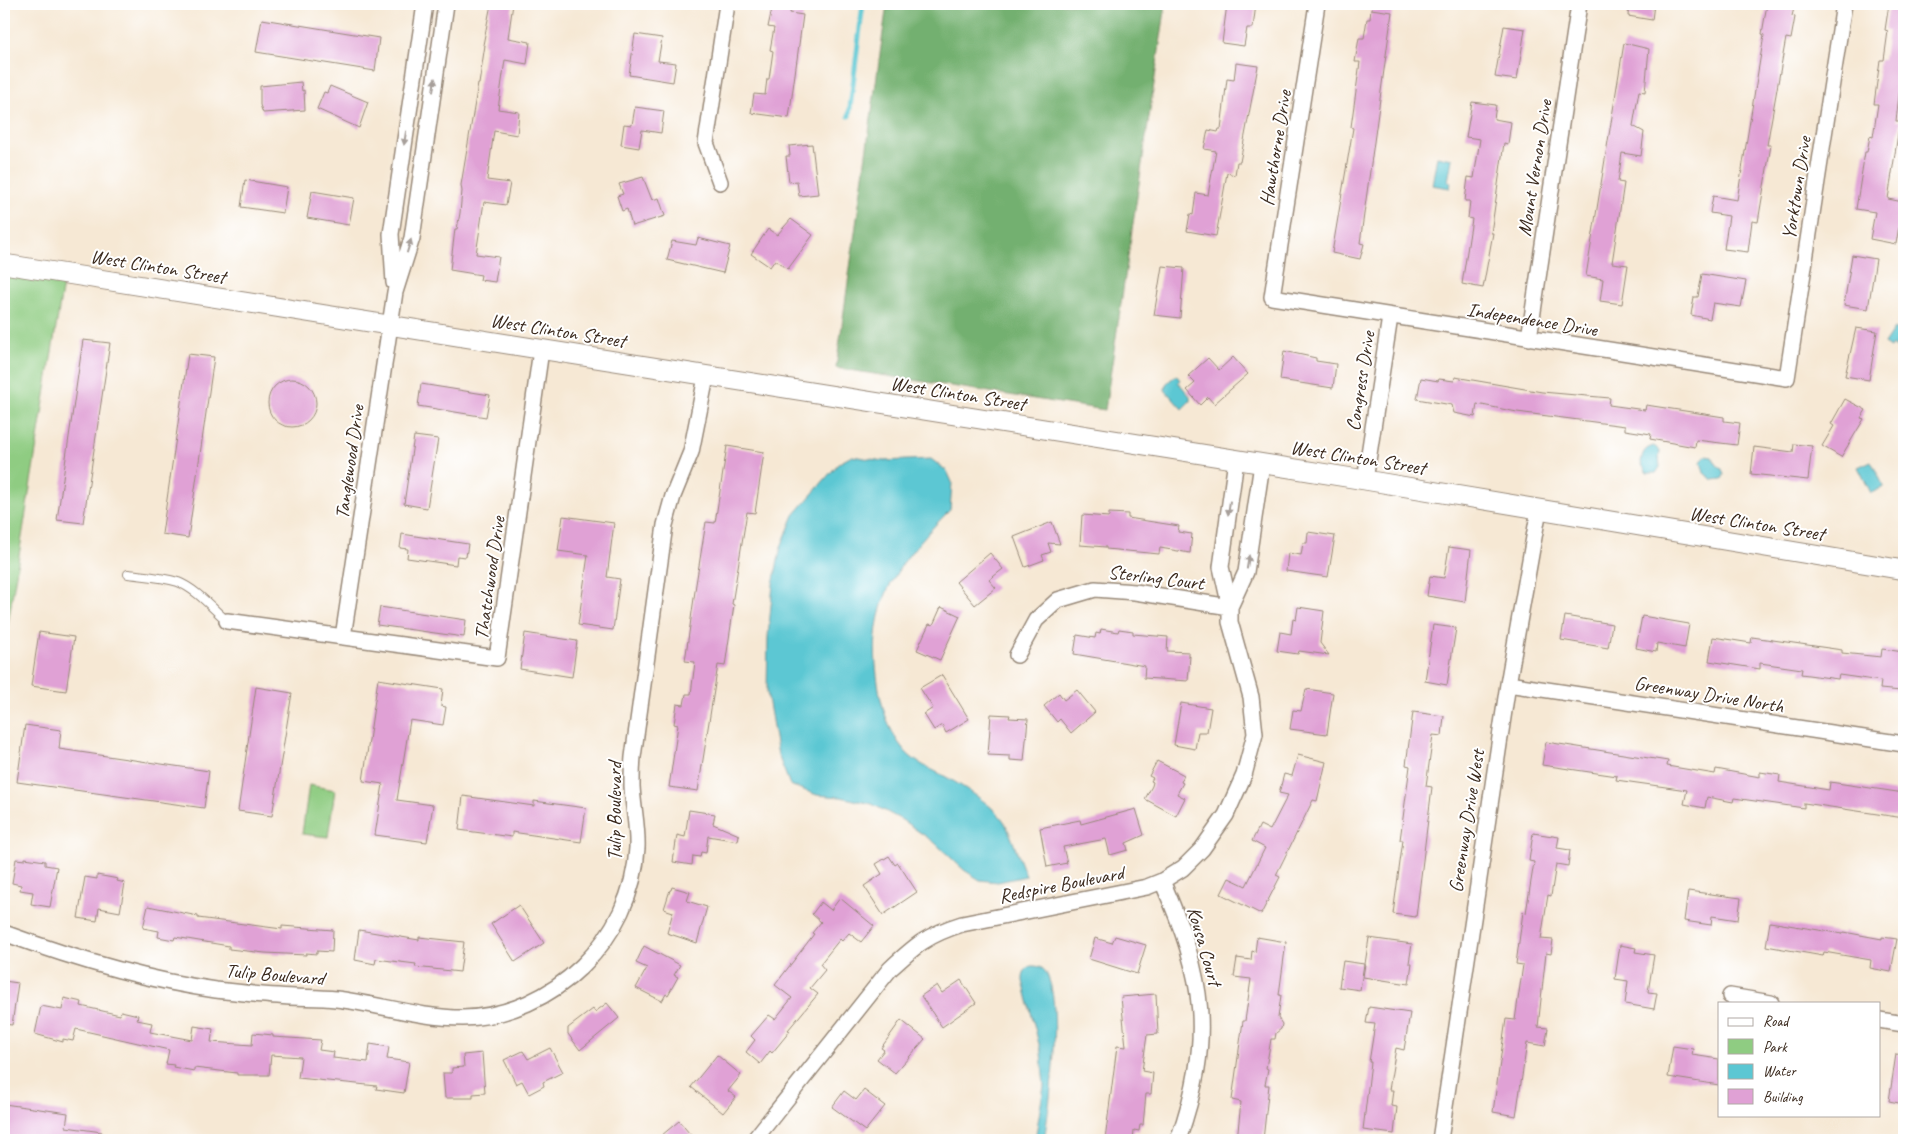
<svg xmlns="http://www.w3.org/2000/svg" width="1908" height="1144" font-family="Caveat,sans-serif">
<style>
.green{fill:#8fcc82;stroke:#657b50}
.forest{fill:#73b070;stroke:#576d47}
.water{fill:#5bc7d3;stroke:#4b7878}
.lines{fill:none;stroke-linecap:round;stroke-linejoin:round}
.stream{stroke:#5bc7d3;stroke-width:5}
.building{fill:#e0a1d5}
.service-casing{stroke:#988979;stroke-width:10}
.minor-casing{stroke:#988979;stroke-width:18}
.tertiary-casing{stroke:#988979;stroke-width:21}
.service{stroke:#fff;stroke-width:8}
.minor{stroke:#fff;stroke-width:15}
.tertiary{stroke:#fff;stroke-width:19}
.oneway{fill:#a79f9a}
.labels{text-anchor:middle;stroke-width:4;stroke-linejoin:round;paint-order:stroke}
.street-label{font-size:20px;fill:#3b2a1e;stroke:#fff}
</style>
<rect width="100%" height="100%" fill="#fff"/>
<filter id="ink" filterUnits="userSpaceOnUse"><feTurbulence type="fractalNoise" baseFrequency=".02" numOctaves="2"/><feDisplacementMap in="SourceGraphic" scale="10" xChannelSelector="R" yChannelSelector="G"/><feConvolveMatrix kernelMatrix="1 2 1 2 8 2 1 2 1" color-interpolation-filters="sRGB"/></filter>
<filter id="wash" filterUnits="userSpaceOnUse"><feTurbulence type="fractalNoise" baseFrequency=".0096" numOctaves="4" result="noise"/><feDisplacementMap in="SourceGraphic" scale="20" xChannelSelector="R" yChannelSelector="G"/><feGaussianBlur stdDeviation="1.12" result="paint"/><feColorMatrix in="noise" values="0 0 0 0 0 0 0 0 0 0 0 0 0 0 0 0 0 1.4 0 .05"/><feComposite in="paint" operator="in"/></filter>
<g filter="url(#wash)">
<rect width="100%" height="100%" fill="#f6e8d4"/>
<!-- green -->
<path class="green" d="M4,272L63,284L4,648Z
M309,785L335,790L328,837L302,834Z"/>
<!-- forest -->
<path class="forest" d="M887,4H1166L1105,410L836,368Z"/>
<!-- water -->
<path class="water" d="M1437,156L1452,159L1448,181L1451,182L1450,188L1432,185Z
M1894,329L1904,336V353L1892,345L1890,348L1884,344Z
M1176,375L1180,380L1178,382L1190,396V401L1182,409L1165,390L1166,384Z
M1654,446L1660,451L1659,458L1660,467L1656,473H1647L1641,463C1642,454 1644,448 1654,446Z
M852,456L883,461L931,459L947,471L952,482L950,510C896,564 866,603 878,683C881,706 889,732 904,750C914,763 934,770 948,778C964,787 996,807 1005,823C1013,839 1019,859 1026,876L998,882L980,880L964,870L934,842L902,820L872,804L841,797L817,795L790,785L778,755L767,692L768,637L773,584L781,547L794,515L839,463Z
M1705,456L1712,457L1717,465L1722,469L1724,475L1722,479L1713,480L1704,473L1701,462Z
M1871,461L1884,487L1871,493L1858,467Z
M1031,966C1036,966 1041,966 1045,971C1064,1000 1050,1105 1044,1140H1035L1044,1086L1041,1052L1023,981C1023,973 1024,970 1031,966Z"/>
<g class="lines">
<!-- stream -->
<path class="stream" d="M849,116L863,4"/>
</g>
<g id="blocks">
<!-- building -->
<path class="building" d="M491,4H513L508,38L530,42L527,64L505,60L498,109L519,112L517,135L494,131L487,180L510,183L506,205L484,202L476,254L499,257L495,282L480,280L481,275L450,270L455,229H457L460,213L462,191L461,185L478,84H479L485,45H483Z
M773,4H791L790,13L803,15L789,118L751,113L754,94L765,95L767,79H769L773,51L770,50L774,28L768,27Z
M1227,4H1256L1253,28H1247L1244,46L1222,43Z
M1629,4H1654L1652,20L1628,16Z
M1767,4H1795L1792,16L1795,17L1791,39L1786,38L1767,145H1771L1758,222L1752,221L1748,252L1724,249L1729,216L1710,213L1713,196L1737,200L1764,35L1762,34Z
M1889,4H1904V89L1900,87L1896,121H1900L1888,199L1903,202L1896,244L1870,239L1875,212L1856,209L1865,152H1867L1870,136L1873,137L1878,104H1874L1880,60H1884L1888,31L1885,30Z
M1371,9L1392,12L1360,243L1364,244L1360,259L1332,253L1353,128L1351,127L1360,62H1355L1359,38H1364L1367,19H1370Z
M262,19L379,38L375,71L256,52Z
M1504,26L1525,29L1517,80L1495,77Z
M635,34L662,38L658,61L676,63L673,82L629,75Z
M1624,43L1649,49L1645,92L1639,91L1633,126L1644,132L1641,156L1622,153L1618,182L1624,183L1612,263L1628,265L1622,304L1600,301L1603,279L1586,276Z
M1236,63L1258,66L1240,162H1237L1235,175L1227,173L1216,236L1187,231L1190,214L1193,215L1196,193L1208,195L1216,151L1204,149L1208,130L1218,132L1219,129H1221L1227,79L1234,80Z
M301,82L302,91L304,90L305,110L263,113L260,105V86Z
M330,86L368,102L359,128L317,109L324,92L327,93Z
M1472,102L1496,105L1494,119L1511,122L1508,144L1504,143L1491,233H1493L1483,288L1462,284L1472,219L1468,218L1470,201H1465L1468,177L1474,178L1480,139L1466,137Z
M635,107L664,111L661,133L642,130L639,148L621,145L624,124L632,125Z
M812,144L818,194L799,196L797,181L789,182L786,156H790L789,146Z
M643,177L652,200L659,198L665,216L632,226L627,209L622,211L617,196L623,194L619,184Z
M245,180L287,187L283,213L241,207Z
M312,191L354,198L349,225L307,218Z
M791,219L813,235L788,269L775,260L770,267L751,254L768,229L777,235Z
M698,238L730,246L723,273L667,260L672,241L696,245Z
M1852,255L1876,259L1868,309L1844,305Z
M1162,266L1184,268L1180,318L1154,315Z
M1702,274L1746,281L1741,307L1713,303L1710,319L1691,315L1694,297H1698Z
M1856,328L1877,331L1869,380L1845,376Z
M83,340L110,343L83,523L57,520Z
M1284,351L1316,358V361L1336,364L1333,388L1280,380Z
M188,354L214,357L188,538L162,534Z
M1233,357L1248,374L1214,404L1208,397L1200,405L1187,390L1195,383L1188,376L1208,358L1219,370Z
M1455,377L1542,392L1610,398L1609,405L1645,410L1646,405L1724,417V421L1740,423L1737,445L1696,440L1695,447L1650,439L1651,434L1625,430V426L1517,412L1477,404L1475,417L1454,413L1452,405L1417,399L1421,378L1438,381L1439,379L1454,381Z
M268 403a24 24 0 1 1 48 0a24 24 0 1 1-48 0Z
M421,384L490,395L486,417L418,406Z
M1845,399L1866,410L1861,418L1864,419L1841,457L1822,446L1834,426L1831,424Z
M414,436L438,439L427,508L404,504Z
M1794,444L1812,446L1808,480L1751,474L1754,447L1793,452Z
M727,446L764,452L755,513L747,512L732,604L734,605L725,666L718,665L698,791L669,787L678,725L674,724L677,704L684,705L686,694H691L695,662L685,661L696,584L706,522L715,523Z
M1109,513L1128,514V518L1179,526L1178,532L1192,534L1190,553L1160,548L1159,554L1106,549V547L1080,545L1082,515L1109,517Z
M563,516L614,523L607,577L620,579L613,630L578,625L588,555L558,551Z
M1052,522L1060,544L1048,543L1051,552L1042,555L1044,560L1025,567L1014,537Z
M1308,532L1335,536L1328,577L1286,571L1288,553L1301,555L1303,543H1307Z
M402,534L468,544L466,557L457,556L456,565L407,558L408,549L400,548Z
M1449,547L1471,550L1465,602L1427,596L1430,576L1444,578Z
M990,553L1003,569L989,580L996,588L975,605L956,582Z
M380,607L466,620L464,637L377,625Z
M941,607L960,616L940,660L917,650L929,624L933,625Z
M1298,607L1324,611L1320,643L1329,655L1299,651L1298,654L1277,651L1280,632L1291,634L1293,619L1296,620Z
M1565,616L1612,624L1608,648L1561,640Z
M1642,616L1689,624L1685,648L1657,643L1656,652L1636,648Z
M1433,625L1456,628L1447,685L1425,681Z
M1101,629L1118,632L1119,629L1133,631V634L1168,637L1167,651L1189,652V657L1190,656L1188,681L1144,678L1145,666L1074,654L1077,635L1095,638L1096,633L1100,634Z
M39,632L74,637L66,691L31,686Z
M525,633L577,641L572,677L520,669Z
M1713,637L1751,643L1752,637L1842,650V653L1881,657L1882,649L1904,652L1901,691L1880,689L1881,681L1839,675L1838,679L1801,674L1802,669L1760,663V669L1709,661Z
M942,675L969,719L946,733L942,725L934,730L924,714L933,708L920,688Z
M378,679L443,689L441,706L446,707L443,725L410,720L397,800L433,805L427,842L375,835L383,784L363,781Z
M256,687L292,693L272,816L238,811Z
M1306,689L1333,693L1327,734L1290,729L1293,710L1301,711Z
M1077,690L1095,712L1071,733L1060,719L1057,722L1044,706L1059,693L1064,700Z
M1181,703L1211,708L1207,732H1198L1195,749L1174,745Z
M1413,712L1444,716L1442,736L1433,735L1426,786L1432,787L1416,917L1393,914L1403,840H1400L1410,766L1406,765Z
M991,714L1010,715L1009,718L1028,719L1024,761L1010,760V756L988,755Z
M25,725L61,730L59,749L209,771L204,808L17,782Z
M1546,742L1668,761L1667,766L1715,774L1716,769L1760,777V772L1780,775L1779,782L1829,790L1830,782L1904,793V818L1804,803V808L1734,798L1733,802L1707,797L1705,808L1684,804L1687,790L1616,780L1617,776L1542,765Z
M1298,755L1326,762L1317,801L1313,800L1276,875L1280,877L1261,914L1221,894L1229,878L1246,886L1265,848L1252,841L1260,825L1270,830L1288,795L1279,793L1284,774L1292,776Z
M1157,761L1184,775L1181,782L1183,783L1177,794L1185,798L1176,816L1145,799L1152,786L1153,782L1151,781L1153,778L1149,776Z
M463,796L534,806V801L586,808L581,842L512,832V837L459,830Z
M1136,809L1144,835L1126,843L1128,850L1110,855L1106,839L1063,847L1067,863L1047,867L1040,828L1080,820L1081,824Z
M689,810L715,814L713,824L739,835L738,841L708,836L706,853L701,852L700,857L693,856L692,865L673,862L677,835L685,837Z
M1533,833L1559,837L1557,848L1570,850L1568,866L1556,864L1551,896L1548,895L1541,939L1553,940L1551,954L1546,953L1538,1027L1548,1028L1545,1046L1527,1043L1516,1116L1493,1112L1506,1019L1515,1020L1523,965L1516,964L1523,912L1526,913L1534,862L1529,861Z
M889,856L895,865L898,863L917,892L883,915L864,886L882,874L876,864Z
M25,858L45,861V865L57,867L50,907L31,904L33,892L20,890L21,885L12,883L16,859L25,860Z
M97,875L118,879L117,881L125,883L120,912L99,908L97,921L78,918L85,877L97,879Z
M672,887L690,892L687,901L707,907L697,943L667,933L673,912L664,909L670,890H671Z
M1688,891L1741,898L1738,920L1712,916L1711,925L1684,921Z
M840,898L874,926L861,942L849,933L842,941L840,939L820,964L825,970L810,988L818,994L788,1030L790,1031L772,1053L770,1051L760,1064L746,1052L755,1040L751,1036L769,1015L775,1019L792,998L775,985L814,934L812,933L821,922L812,914L821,902L831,910Z
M519,905L544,943L515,962L491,924Z
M148,906L198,916V918L282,929V926L333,930L332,952L317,951V954L306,953V955L265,953L229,949V946L175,937L174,940L158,937L159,931L143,928Z
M1770,922L1843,934L1844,932L1882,939V937L1897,939L1891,972L1870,968L1871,960L1824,952L1823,956L1766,946Z
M359,930L419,940V937L464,942L460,972L415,967L416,964L376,959L375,964L355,960Z
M1115,936L1146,945L1137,974L1089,959L1095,938L1112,943Z
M1257,937L1286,942L1279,995H1281L1278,1018L1282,1024L1281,1029L1276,1033L1275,1039H1271L1266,1068L1268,1069L1265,1085H1269L1263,1140H1237L1241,1102L1232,1100L1243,1021H1245L1251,979L1234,977L1237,958L1251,960L1252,951L1255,952Z
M1369,938L1412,944L1409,963H1412L1409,984L1363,977Z
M1620,945L1636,948L1635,952L1654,955L1648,992L1657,993L1654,1009L1625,1004L1628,981L1615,979Z
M644,946L680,965L674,975L678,977L668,995L666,994L662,1001L636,988L647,968L636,963Z
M1343,961L1364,964L1360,990L1339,987Z
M961,980L976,1003L942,1027L921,996L937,985L942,993Z
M4,981L18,983L12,1025L4,1024Z
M1156,994L1158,1034L1147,1035L1142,1071L1153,1073L1151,1094H1146L1143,1125H1140L1139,1131L1134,1130L1133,1140H1105L1117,1046L1126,1047L1121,997Z
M64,998L82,1002L81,1006L120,1015L121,1011L138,1015L137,1020L152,1023L150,1032L192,1040L194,1026L213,1029L211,1042L252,1045L253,1033L273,1035V1037L321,1040L319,1050L334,1052L333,1058L368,1062L370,1044L389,1047L387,1059L409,1062L404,1093L376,1089L377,1086L298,1078L301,1057L271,1055L269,1075H237V1073L194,1068V1071L173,1067L174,1065L166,1064L169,1050L76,1029L73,1041L63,1039V1042L35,1034L41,1006L62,1010Z
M607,1003L619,1018L580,1050L568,1034V1028L593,1009L595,1012Z
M1369,1007L1410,1013L1404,1050L1396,1048L1389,1090H1393L1391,1106L1397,1107L1394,1134L1363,1130L1371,1062H1369L1375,1024L1366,1023Z
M901,1020L925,1039L895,1073L877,1059L884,1050L881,1048Z
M1673,1046L1693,1049L1692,1055L1719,1059V1085L1668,1077Z
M550,1048L563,1072L543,1082L544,1086L529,1094L522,1081L516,1084L504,1060L523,1051L528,1059Z
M482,1053L485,1093L473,1094V1098H445L443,1073H452V1068L464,1067L463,1055Z
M1896,1054L1904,1055V1104L1889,1101Z
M717,1055L741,1075L728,1091L736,1097L723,1113L691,1087Z
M864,1090L885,1106L865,1131L832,1107L844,1091L856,1100Z
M4,1104L68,1113L66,1127L102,1132L101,1140H4Z
M679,1121L695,1140H656Z"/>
</g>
</g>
<g filter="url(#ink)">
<use href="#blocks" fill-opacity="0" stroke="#988979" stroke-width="1"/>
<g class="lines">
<!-- service casing -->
<g class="service-casing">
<path id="service" d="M128,574C144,576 162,577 178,582C196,589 212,608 227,621"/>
</g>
<!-- minor casing -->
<g class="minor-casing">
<path id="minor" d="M1317,4L1272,297L1787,378L1844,4
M720,182L706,143L727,4
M394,283L391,234L425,4
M1529,338L1579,4
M1365,480L1390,317
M1230,607L1246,572L1262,464
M227,621L497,658L541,350
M343,637L395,292L412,238L446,4
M1017,655L1036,620L1058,600L1095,589L1135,592L1230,607
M1508,684L1904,744
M1162,881C1205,978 1214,1038 1178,1140
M4,933C72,958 144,980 216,990C237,992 257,995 278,996C297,998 317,997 336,999C379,1004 420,1018 463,1018C553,1016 633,938 637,848C638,828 633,807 632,786C632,777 632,767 633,757L665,525L673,496L691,452L706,377
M1730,996L1771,1003
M1879,1020L1904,1024
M754,1140L890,969C916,945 927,935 962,924L1147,887L1162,881L1183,868L1202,849L1226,815L1244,775L1255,734L1251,697L1230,622V607L1221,567L1236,460
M1440,1140L1508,684L1539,509"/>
</g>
<!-- tertiary casing -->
<g class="tertiary-casing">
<path id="tertiary" d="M4,264L1365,480L1904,570"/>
</g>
<!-- service -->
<use href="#service" class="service"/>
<!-- minor -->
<use href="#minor" class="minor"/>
<!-- tertiary -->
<use href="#tertiary" class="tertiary"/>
</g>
<!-- one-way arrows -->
<defs><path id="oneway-solid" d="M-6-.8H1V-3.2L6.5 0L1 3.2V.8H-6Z" transform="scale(1.25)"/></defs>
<g class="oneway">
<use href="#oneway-solid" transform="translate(434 85) rotate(-82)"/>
<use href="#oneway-solid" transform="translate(405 138) rotate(99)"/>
<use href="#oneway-solid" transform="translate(409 246) rotate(-73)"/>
<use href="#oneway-solid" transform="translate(1229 508) rotate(98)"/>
<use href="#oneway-solid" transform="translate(1248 562) rotate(-81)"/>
</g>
</g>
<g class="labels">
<!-- street labels -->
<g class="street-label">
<text transform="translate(1275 148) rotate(-81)" y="7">Hawthorne Drive</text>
<text transform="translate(1534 168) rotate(-81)" y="7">Mount Vernon Drive</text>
<text transform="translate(1796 188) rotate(-81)" y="7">Yorktown Drive</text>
<text transform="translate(158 266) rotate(9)" y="7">West Clinton Street</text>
<text transform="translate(1532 319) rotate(9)" y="7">Independence Drive</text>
<text transform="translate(558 330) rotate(9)" y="7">West Clinton Street</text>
<text transform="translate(1360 381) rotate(-81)" y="7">Congress Drive</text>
<text transform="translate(958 393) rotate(9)" y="7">West Clinton Street</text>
<text transform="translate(1358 457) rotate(9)" y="7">West Clinton Street</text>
<text transform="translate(349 462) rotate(-82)" y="7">Tanglewood Drive</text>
<text transform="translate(1757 523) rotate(9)" y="7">West Clinton Street</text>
<text transform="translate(1156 577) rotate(7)" y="7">Sterling Court</text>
<text transform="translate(489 578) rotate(-82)" y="7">Thatchwood Drive</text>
<text transform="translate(1709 694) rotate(9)" y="7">Greenway Drive North</text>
<text transform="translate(614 811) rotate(-90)" y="7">Tulip Boulevard</text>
<text transform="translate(1466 821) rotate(-81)" y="7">Greenway Drive West</text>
<text transform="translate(1061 884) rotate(-11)" y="7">Redspire Boulevard</text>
<text transform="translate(1205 946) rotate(74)" y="7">Kousa Court</text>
<text transform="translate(275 974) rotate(5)" y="7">Tulip Boulevard</text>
</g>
</g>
<!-- margin -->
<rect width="1908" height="1144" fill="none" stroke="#fff" stroke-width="20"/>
<!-- legend -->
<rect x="1718" y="1002" width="162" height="115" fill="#ffffff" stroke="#b1aaa5"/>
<rect x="1728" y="1018" width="25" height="8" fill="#ffffff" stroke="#b1aaa5"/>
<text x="1763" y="1026" font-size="15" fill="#3b2a1e">Road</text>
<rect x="1728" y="1039" width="25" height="15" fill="#8fcc82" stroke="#b1aaa5"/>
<text x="1763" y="1052" font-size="15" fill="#3b2a1e">Park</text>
<rect x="1728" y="1064" width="25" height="15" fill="#5bc7d3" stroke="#b1aaa5"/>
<text x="1763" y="1076" font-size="15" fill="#3b2a1e">Water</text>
<rect x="1728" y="1089" width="25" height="15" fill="#e0a1d5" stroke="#b1aaa5"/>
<text x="1763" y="1102" font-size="15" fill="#3b2a1e">Building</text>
</svg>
